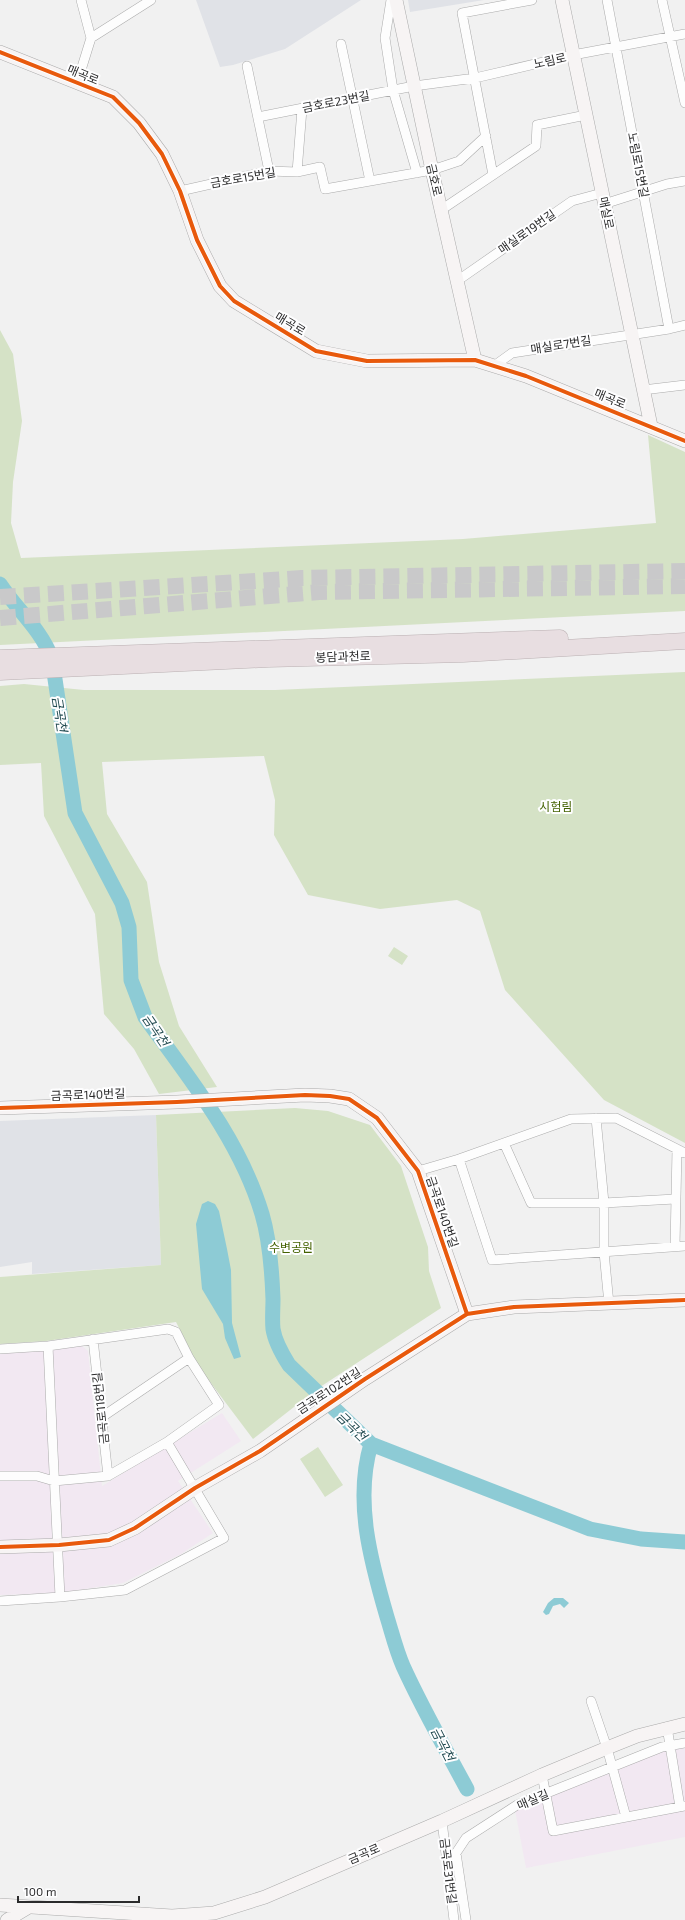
<svg xmlns="http://www.w3.org/2000/svg" width="685" height="1920" font-family="'Exo 2','Noto Sans KR',sans-serif">
<style>
.commercial{fill:#f2e8f2}
.built{fill:#e0e2e7}
.green{fill:#d5e2c6}
.water{fill:#8dcbd5}
.lines{fill:none;stroke-linecap:round;stroke-linejoin:round}
.river{stroke:#8dcbd5;stroke-width:15}
.highway-tunnel{stroke:#c9c9ca;stroke-width:16;stroke-dasharray:16 8;stroke-linecap:butt}
.street-casing{stroke:#ababab;stroke-width:10}
.secondary-casing{stroke:#ababab;stroke-width:14}
.highway-casing{stroke:#bab0b2;stroke-width:17}
.street{stroke:#fdfdfd;stroke-width:9}
.secondary{stroke:#f7f4f4;stroke-width:13}
.highway{stroke:#e8dee1;stroke-width:16}
.cycleway-casing{stroke:#fefeff;stroke-width:6}
.cycleway{stroke:#e8590c;stroke-width:4}
.labels{text-anchor:middle;stroke-width:4;stroke-linejoin:round;paint-order:stroke}
.street-label{font-size:12px;fill:#2b2b2c;stroke:#fefeff}
.park-label{font-size:12px;fill:#446201;stroke:#fefeff}
.water-label{font-size:13px;font-style:italic;fill:#214a50;stroke:#fefeff}
</style>
<rect width="100%" height="100%" fill="#f1f1f1"/>
<!-- commercial -->
<path class="commercial" d="M82,1346L88,1351L102,1486L222,1413L241,1441L178,1481L213,1533L181,1554L123,1583L60,1593L0,1595V1354Z
M685,1739V1837L526,1868L515,1810Z"/>
<!-- built -->
<path class="built" d="M196,0H361L285,49L233,65L220,67Z
M408,0H484L410,12Z
M156,1115L161,1265L32,1274V1262L0,1267V1121Z"/>
<!-- green -->
<path class="green" d="M0,330L13,354L22,421L13,482L11,523L21,558L463,539L656,523L648,435L685,452V611L0,645Z
M685,672V1143L604,1100L505,990L480,911L457,900L380,909L308,895L274,835L275,800L264,756L102,762L107,814L147,882L159,962L179,1026L217,1087L159,1094L134,1049L104,1014L95,914L44,816L41,763L0,765V686L24,684L84,690H275Z
M394,947L408,956L402,965L388,956Z
M295,1108L328,1111L370,1125L401,1166L428,1247L429,1271L441,1308L317,1389L253,1439L198,1366L176,1322L46,1341L0,1344V1277L161,1265L156,1115Z
M318,1447L343,1485L325,1497L300,1459Z"/>
<!-- water -->
<path class="water" d="M208,1201L215,1204L219,1211L227,1249L231,1270L232,1323L241,1357L234,1359L225,1338L223,1324L202,1289L196,1224L202,1204Z
M554,1598H563L569,1603L564,1608L560,1604L553,1606L549,1614L546,1615L543,1612L548,1603Z"/>
<g class="lines">
<!-- river -->
<path class="river" d="M0,584C17,610 41,629 52,659L75,813L122,903L129,927L131,980L145,1017C189,1078 240,1140 262,1214C270,1241 272,1271 273,1299C273,1309 272,1319 273,1329C275,1342 282,1354 289,1365L371,1444L590,1529L641,1539L685,1542
M371,1444C354,1501 371,1562 387,1617C392,1633 396,1650 403,1666C422,1708 445,1748 467,1789"/>
<!-- highway-tunnel -->
<path class="highway-tunnel" d="M0,597L302,578L685,571
M0,618L319,592L685,586"/>
<!-- street casing -->
<g class="street-casing">
<path id="street" d="M81,0L91,38
M391,0L385,38L393,90L417,173
M607,0L669,329
M662,0L685,103
M341,44L370,181
M247,66L269,171
M77,83L91,38L151,0
M258,117L414,86L475,78L573,55L685,34
M297,172L302,109
M493,175L462,13L532,0
M180,191L269,171L297,172L320,167L325,189L432,170L459,161L486,136
M604,204L667,184L685,181
M441,210L536,146L537,125L586,115
M457,281L572,201L602,193
M494,366L512,353L669,329L685,325
M643,390L685,385
M504,1143L531,1203H604L596,1118
M459,1159L492,1260L685,1246
M418,1171L459,1159L571,1119L616,1118L685,1153
M675,1246L677,1149
M609,1304L604,1252V1203L675,1199
M93,1339L108,1476
M48,1346L60,1597
M0,1349L48,1346L168,1329L176,1332L189,1358L219,1405L167,1442L108,1476L54,1481L37,1476H0
M102,1417L189,1358
M0,1601L60,1597L125,1590L224,1538L167,1442
M591,1701L607,1748L626,1817
M667,1727L680,1807
M542,1775L553,1831L685,1806
M442,1821L454,1920
M466,1920L456,1853L466,1838L517,1805L662,1747L685,1743"/>
</g>
<!-- secondary casing -->
<g class="secondary-casing">
<path id="secondary" d="M396,0L432,170L475,360
M562,0L651,426
M0,52L113,97L139,123L162,154L180,191L197,240L220,286L234,301L316,351L367,361L475,360L526,376L685,441
M0,1108L177,1102L305,1095L330,1096L349,1099L377,1118L418,1171L467,1314
M0,1547L59,1545L109,1540L135,1528L195,1488L260,1451L365,1379L467,1314L514,1307L685,1300
M0,1905L172,1916L214,1913L265,1897L442,1821L542,1775L607,1748L637,1736L685,1724
M7,1920L29,1907"/>
</g>
<!-- highway casing -->
<g class="highway-casing">
<path id="highway" d="M0,658L560,638
M0,672L268,659L463,654L685,641"/>
</g>
<!-- street -->
<use href="#street" class="street"/>
<!-- secondary -->
<use href="#secondary" class="secondary"/>
<!-- highway -->
<use href="#highway" class="highway"/>
<!-- cycleway casing -->
<g class="cycleway-casing">
<path id="cycleway" d="M0,52L113,97L139,123L162,154L180,191L197,240L220,286L234,301L316,351L367,361L475,360L526,376L685,441
M0,1108L177,1102L305,1095L330,1096L349,1099L377,1118L418,1171L467,1314
M0,1547L59,1545L109,1540L135,1528L195,1488L260,1451L365,1379L467,1314L514,1307L685,1300"/>
</g>
<!-- cycleway -->
<use href="#cycleway" class="cycleway"/>
</g>
<g class="labels">
<!-- street labels -->
<g class="street-label">
<text transform="translate(550 61) rotate(-13)" y="4">노림로</text>
<text transform="translate(83 75) rotate(22)" y="4">매곡로</text>
<text transform="translate(336 102) rotate(-11)" y="4">금호로23번길</text>
<text transform="translate(638 165) rotate(79)" y="4">노림로15번길</text>
<text transform="translate(243 178) rotate(-10)" y="4">금호로15번길</text>
<text transform="translate(434 180) rotate(77)" y="4">금호로</text>
<text transform="translate(606 213) rotate(78)" y="4">매실로</text>
<text transform="translate(527 232) rotate(-35)" y="4">매실로19번길</text>
<text transform="translate(290 324) rotate(31)" y="4">매곡로</text>
<text transform="translate(561 345) rotate(-9)" y="4">매실로7번길</text>
<text transform="translate(610 399) rotate(22)" y="4">매곡로</text>
<text transform="translate(343 657) rotate(-2)" y="4">봉담과천로</text>
<text transform="translate(88 1095) rotate(-2)" y="4">금곡로140번길</text>
<text transform="translate(442 1212) rotate(71)" y="4">금곡로140번길</text>
<text transform="translate(329 1391) rotate(-33)" y="4">금곡로102번길</text>
<text transform="translate(101 1408) rotate(-96)" y="4">금곡로118번길</text>
<text transform="translate(533 1800) rotate(-23)" y="4">매실길</text>
<text transform="translate(364 1854) rotate(-23)" y="4">금곡로</text>
<text transform="translate(448 1871) rotate(83)" y="4">금곡로31번길</text>
</g>
<!-- park labels -->
<g class="park-label">
<text x="556" y="811">시험림</text>
<text x="291" y="1252">수변공원</text>
</g>
<!-- water labels -->
<g class="water-label">
<text transform="translate(60 714) rotate(81)" y="5">금곡천</text>
<text transform="translate(156 1030) rotate(56)" y="5">금곡천</text>
<text transform="translate(352 1426) rotate(44)" y="5">금곡천</text>
<text transform="translate(443 1744) rotate(63)" y="5">금곡천</text>
</g>
</g>
<!-- scale -->
<path d="M18 1896v6h121v-6" fill="none" stroke="#2b2b2c" stroke-width="2"/>
<text x="24" y="1896" font-size="12" fill="#2b2b2c" stroke="#fefeff" stroke-width="3" paint-order="stroke">100 m</text>
</svg>
